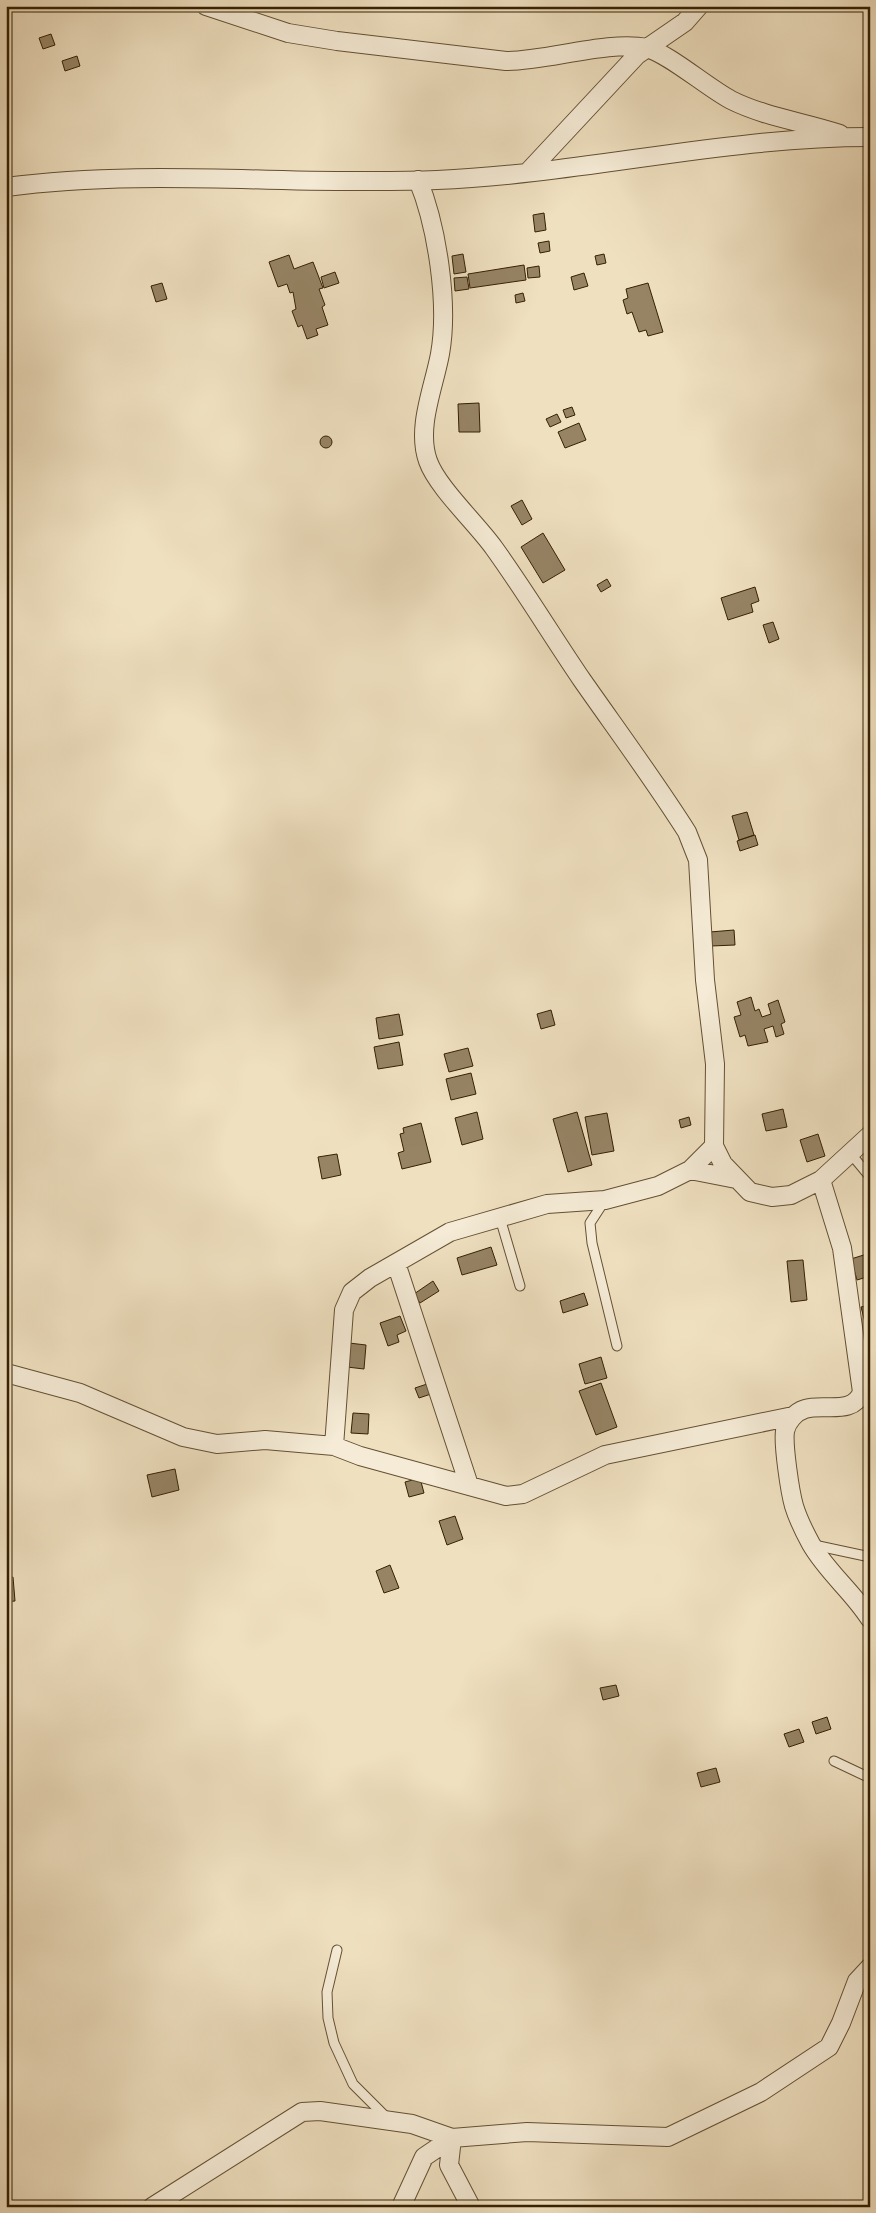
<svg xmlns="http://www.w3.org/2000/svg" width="876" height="2213" font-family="'IM FELL DW Pica',serif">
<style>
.building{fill:#968465;stroke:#352003}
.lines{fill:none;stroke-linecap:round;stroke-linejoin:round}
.service-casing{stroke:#645032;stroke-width:11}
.minor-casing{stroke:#645032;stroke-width:20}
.service{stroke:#f5ebd6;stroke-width:9}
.minor{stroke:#f5ebd6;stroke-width:18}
</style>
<rect width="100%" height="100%" fill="#efe0c0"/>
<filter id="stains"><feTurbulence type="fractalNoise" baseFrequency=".004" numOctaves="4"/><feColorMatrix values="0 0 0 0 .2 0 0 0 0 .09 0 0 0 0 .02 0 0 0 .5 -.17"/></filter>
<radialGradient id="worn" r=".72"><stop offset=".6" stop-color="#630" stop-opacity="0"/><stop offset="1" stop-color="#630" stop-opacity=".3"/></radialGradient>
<!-- building -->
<path class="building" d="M51,34L55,45L43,49L39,38Z
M77,56L80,66L65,71L62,61Z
M544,213L546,230L535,232L533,215Z
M549,241L550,251L540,253L538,243Z
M463,254L466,272L454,274L452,256Z
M604,254L606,263L597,265L595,256Z
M289,255L294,269L313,262L323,288L319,289L325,305L322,307L328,325L316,329L318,335L307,339L302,325L298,327L292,311L296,309L293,292L290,293L287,284L278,287L269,262Z
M524,265L526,280L470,288L468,274Z
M539,266L540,277L528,278L527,268Z
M335,272L339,283L324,288L321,277Z
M584,273L588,286L574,290L571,277Z
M467,277L469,289L455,291L454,278Z
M162,283L167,299L156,302L151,286Z
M648,283L663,332L648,336L646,330L639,332L632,312L627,314L623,300L628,298L626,289Z
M523,293L525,301L516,303L515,295Z
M479,403L480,432H459L458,404Z
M572,407L575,415L566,418L563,410Z
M557,414L561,422L550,427L546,419Z
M579,423L586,440L565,448L558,432Z
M320 442a6 6 0 1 1 12 0a6 6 0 1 1-12 0Z
M522,500L532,519L522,525L511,506Z
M543,533L565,570L543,583L521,547Z
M607,579L611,586L601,592L597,585Z
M755,587L759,601L751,604L753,612L728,620L721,598Z
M773,622L779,639L769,643L763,625Z
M747,812L754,835L739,840L732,816Z
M755,835L758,845L740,851L737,841Z
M734,930L735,945L711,946L710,932Z
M751,997L755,1011L759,1009L762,1017L771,1014L768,1004L778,1000L785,1022L781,1024L784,1034L776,1037L773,1026L764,1029L768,1042L748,1046L745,1035L740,1037L734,1017L741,1015L737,1002Z
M551,1010L555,1025L541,1029L537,1014Z
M399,1014L403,1035L379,1039L376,1018Z
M399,1042L403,1065L378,1069L374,1047Z
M468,1048L473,1066L449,1072L444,1054Z
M471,1073L476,1094L451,1100L446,1079Z
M783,1109L787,1127L766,1131L762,1114Z
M477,1112L483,1139L462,1145L455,1118Z
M577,1112L592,1165L568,1172L553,1119Z
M607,1113L614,1151L592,1155L585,1117Z
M689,1117L691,1125L681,1128L679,1120Z
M421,1123L431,1162L402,1169L398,1153L404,1151L400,1134L404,1133L403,1128Z
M818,1134L825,1156L807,1162L800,1140Z
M337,1154L341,1175L322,1179L318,1157Z
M491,1247L497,1265L462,1275L457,1258Z
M870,1253V1276L857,1280L851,1259Z
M803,1260L807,1300L791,1302L787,1261Z
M433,1281L439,1291L420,1303L414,1294Z
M584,1293L588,1305L563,1313L560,1301Z
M870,1305V1329L867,1330L861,1307Z
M400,1316L406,1331L397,1335L399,1342L388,1346L380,1323Z
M349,1343L366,1345L364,1369L347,1367Z
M601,1357L607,1378L585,1384L579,1364Z
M601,1383L617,1427L596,1435L579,1391Z
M427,1384L431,1394L419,1398L415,1388Z
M353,1413L369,1414L368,1434L351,1433Z
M175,1469L179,1490L152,1497L147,1475Z
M420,1478L424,1493L409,1497L405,1482Z
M455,1516L463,1539L447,1545L439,1521Z
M390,1565L399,1588L384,1593L376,1571Z
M13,1577L15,1601L6,1602V1578Z
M616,1685L619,1696L603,1700L600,1688Z
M827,1717L831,1729L816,1734L812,1722Z
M799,1729L804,1742L789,1747L784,1734Z
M716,1768L720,1782L701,1787L697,1773Z"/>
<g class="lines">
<!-- service casing -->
<g class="service-casing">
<path id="service" d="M851,1154L870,1177
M605,1200L590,1223L592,1243L617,1346
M500,1218L520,1286
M814,1545L870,1557
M834,1761L870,1778
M337,1950L327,1992L328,2018L334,2043L353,2084L386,2117"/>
</g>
<!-- minor casing -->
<g class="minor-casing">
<path id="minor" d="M206,6L288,33L337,41L506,61C547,61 609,40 647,48C669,54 708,88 731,100C765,117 804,122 840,134
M527,173L637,55L685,22L699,6
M418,180C437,226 449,304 440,354C434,387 416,428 428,461C437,487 477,524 494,548C525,591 552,636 582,680C617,730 654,780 687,832L698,860L705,980L715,1064L714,1146L723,1164L750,1192L772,1197L791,1195L821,1180L870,1135
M6,187C149,168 294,186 437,180C582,174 724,137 870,137
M690,1170L736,1179
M821,1180L842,1248L862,1392C853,1416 824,1403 805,1409C795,1412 787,1422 785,1431C783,1445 790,1492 794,1506C798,1519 805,1533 811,1544C827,1572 853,1592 870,1619
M396,1263L469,1485
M6,1373L80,1393L183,1437L217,1444L265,1440L334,1446L360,1456L506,1496L523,1494L605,1455L793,1416
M334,1446L344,1310L352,1292L370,1278L450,1232L547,1204L605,1200L658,1186L690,1170L714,1146
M452,2138L449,2165L471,2207
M152,2207L302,2112L320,2111L412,2124L452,2138L527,2132L668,2137L761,2092L829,2047L841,2023L857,1981L870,1967
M401,2207L424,2157L452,2138"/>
</g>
<!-- service -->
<use href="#service" class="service"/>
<!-- minor -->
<use href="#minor" class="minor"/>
</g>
<!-- margin -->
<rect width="876" height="2213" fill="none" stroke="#efe0c0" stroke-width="25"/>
<rect x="8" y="8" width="861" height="2198" fill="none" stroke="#352003" stroke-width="2.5"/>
<rect x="12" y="12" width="851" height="2188" fill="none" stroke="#352003"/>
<rect width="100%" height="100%" filter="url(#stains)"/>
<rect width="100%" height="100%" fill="url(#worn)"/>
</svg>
